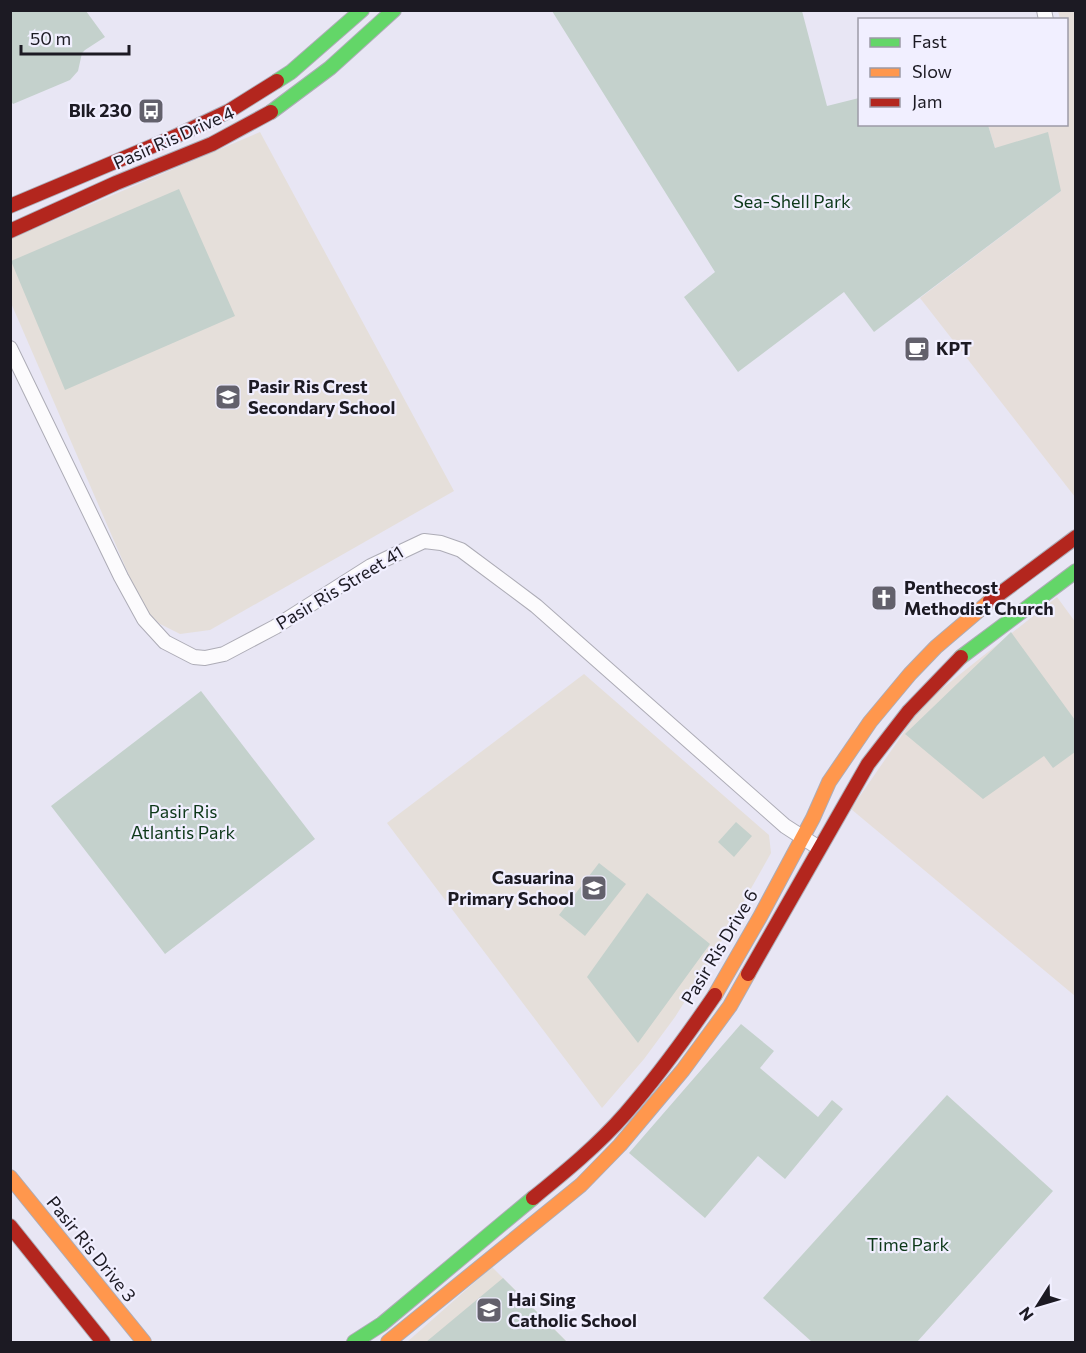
<svg xmlns="http://www.w3.org/2000/svg" width="1086" height="1353" font-family="Commissioner,sans-serif">
<style>
.commercial{fill:#e6deda}
.education{fill:#e5dfda}
.green{fill:#c4d1cc}
.lines{fill:none;stroke-linecap:round;stroke-linejoin:round}
.street-casing{stroke:#adacb6;stroke-width:16}
.fast-casing{stroke:#adacb6;stroke-width:16}
.slow-casing{stroke:#adacb6;stroke-width:16}
.jam-casing{stroke:#adacb6;stroke-width:16}
.street{stroke:#fcfbfd;stroke-width:14}
.fast{stroke:#63d668;stroke-width:14}
.slow{stroke:#ff974d;stroke-width:14}
.jam{stroke:#b3261e;stroke-width:14}
.labels{text-anchor:middle;stroke-width:4.5;stroke-linejoin:round;paint-order:stroke}
.poi-label{font-size:18px;font-weight:bold;fill:#1c1a23;stroke:#f1efff;text-anchor:start}
.street-label{font-size:18px;fill:#1c1a23;stroke:#f1efff}
.park-label{font-size:18px;fill:#0d3819;stroke:#f1efff}
</style>
<rect width="100%" height="100%" fill="#e8e6f4"/>
<!-- commercial -->
<path class="commercial" d="M1058,11H1075V497L920,298L1061,191L995,148L988,125L1066,124V20L1060,19Z
M1057,597L1076,623L1075,996L851,809L924,703Z"/>
<!-- education -->
<path class="education" d="M260,132L454,491L210,630L180,634L160,624L144,610L11,303L10,239Z
M584,674L769,835L771,853L706,968L675,1017L644,1059L602,1108L387,823Z
M492,1267L567,1342H407Z"/>
<!-- green -->
<path class="green" d="M10,11H86L105,37L85,50L82,53L78,71L70,80L13,104L10,100Z
M552,11H802L827,106L859,98L860,124L988,125L995,148L1048,132L1061,191L874,332L844,292L738,372L684,297L715,272Z
M179,189L235,316L65,390L11,261Z
M1011,632L1075,720V752L1053,768L1044,756L983,799L905,734Z
M201,691L315,839L165,954L51,806Z
M736,822L752,836L734,857L718,842Z
M599,863L626,884L585,936L559,915Z
M647,893L710,944L638,1043L587,977Z
M741,1024L774,1051L760,1068L818,1117L832,1100L843,1109L785,1179L758,1156L705,1218L629,1153Z
M947,1095L1053,1191L917,1342H812L763,1298Z
M503,1278L566,1341L564,1342H426Z"/>
<g class="lines">
<!-- street casing -->
<g class="street-casing">
<path id="street" d="M1044,10L1046,20
M10,348L121,577L144,619L165,642L194,657L205,658L224,654L275,627L371,566L424,541L441,543L461,550L536,606L785,826L819,848"/>
</g>
<!-- fast casing -->
<g class="fast-casing">
<path id="fast" d="M277,81L291,72L362,10
M271,112L330,68L394,10
M961,657L1076,571
M354,1342L382,1324L533,1198"/>
</g>
<!-- slow casing -->
<g class="slow-casing">
<path id="slow" d="M715,995L760,917L813,818L829,782L870,722L910,674L936,647L990,601
M10,1177L144,1342
M388,1342L581,1185L620,1145L683,1070L730,1006L748,974"/>
</g>
<!-- jam casing -->
<g class="jam-casing">
<path id="jam" d="M10,206L174,137L229,111L277,81
M10,231L116,183L212,144L271,112
M990,601L1076,537
M748,974L868,764L909,711L961,657
M533,1198C565,1172 598,1145 625,1114C658,1076 687,1036 715,995
M10,1226L103,1342"/>
</g>
<!-- street -->
<use href="#street" class="street"/>
<!-- fast -->
<use href="#fast" class="fast"/>
<!-- slow -->
<use href="#slow" class="slow"/>
<!-- jam -->
<use href="#jam" class="jam"/>
</g>
<!-- icons -->
<defs>
<g id="bus-square" transform="scale(1.35)"><rect x="-9" y="-9" width="18" height="18" rx="4" fill="#63616c" stroke="#f1efff"/><path d="M-5-6H5V4H4V6H2V4H-2V6H-4V4H-5ZM-3.5-4V0h7V-4ZM-3.5 1.2v1.5H-2V1.2ZM2 1.2v1.5H3.5V1.2Z" fill="#fff"/></g>
<g id="cafe-square" transform="scale(1.35)"><rect x="-9" y="-9" width="18" height="18" rx="4" fill="#63616c" stroke="#f1efff"/><path d="M-5.5-4.5H6V0H3Q3 3.5 0 3.5H-2.5Q-5.5 3.5-5.5 0ZM3-3.2v2h1.7v-2ZM-6 4.5H4V6H-6Z" fill="#fff"/></g>
<g id="school-square" transform="scale(1.35)"><rect x="-9" y="-9" width="18" height="18" rx="4" fill="#63616c" stroke="#f1efff"/><path d="M0-5L7-2L0 1L-7-2ZM-4 1L0 2.5L4 1V4Q0 6-4 4Z" fill="#fff"/></g>
<g id="church-square" transform="scale(1.35)"><rect x="-9" y="-9" width="18" height="18" rx="4" fill="#63616c" stroke="#f1efff"/><path d="M-1.2-6h2.4v3.5h3.3v2.4h-3.3V6h-2.4V-.1h-3.3v-2.4h3.3Z" fill="#fff"/></g>
</defs>
<g fill-rule="evenodd">
<use href="#bus-square" x="151" y="111"/>
<use href="#cafe-square" x="917" y="349"/>
<use href="#school-square" x="228" y="397"/>
<use href="#church-square" x="884" y="598"/>
<use href="#school-square" x="594" y="888"/>
<use href="#school-square" x="489" y="1310"/>
</g>
<g class="labels">
<!-- poi labels -->
<g class="poi-label">
<text x="132" y="117" text-anchor="end">Blk 230</text>
<text x="936" y="355">KPT</text>
<text x="248" y="393">Pasir Ris Crest<tspan x="248" dy="21">Secondary School</tspan></text>
<text x="904" y="594">Penthecost<tspan x="904" dy="21">Methodist Church</tspan></text>
<text x="574" y="884" text-anchor="end">Casuarina<tspan x="574" dy="21">Primary School</tspan></text>
<text x="508" y="1306">Hai Sing<tspan x="508" dy="21">Catholic School</tspan></text>
</g>
<!-- street labels -->
<g class="street-label">
<text transform="translate(174 138) rotate(-24)" y="6">Pasir Ris Drive 4</text>
<text transform="translate(340 588) rotate(-31)" y="6">Pasir Ris Street 41</text>
<text transform="translate(720 947) rotate(-59)" y="6">Pasir Ris Drive 6</text>
<text transform="translate(91 1249) rotate(51)" y="6">Pasir Ris Drive 3</text>
</g>
<!-- park labels -->
<g class="park-label">
<text x="792" y="208">Sea-Shell Park</text>
<text x="183" y="818">Pasir Ris<tspan x="183" dy="21">Atlantis Park</tspan></text>
<text x="908" y="1251">Time Park</text>
</g>
</g>
<!-- border -->
<rect width="1086" height="1353" fill="none" stroke="#1c1a23" stroke-width="24"/>
<!-- legend -->
<rect x="858" y="18" width="210" height="108" fill="#f1efff" stroke="#9c9aa7" stroke-width="1.5"/>
<rect x="870" y="38" width="30" height="9" fill="#63d668" stroke="#9c9aa7" stroke-width="1.5"/>
<text x="912" y="48" font-size="18" fill="#1c1a23">Fast</text>
<rect x="870" y="68" width="30" height="9" fill="#ff974d" stroke="#9c9aa7" stroke-width="1.5"/>
<text x="912" y="78" font-size="18" fill="#1c1a23">Slow</text>
<rect x="870" y="98" width="30" height="9" fill="#b3261e" stroke="#9c9aa7" stroke-width="1.5"/>
<text x="912" y="108" font-size="18" fill="#1c1a23">Jam</text>
<!-- north arrow -->
<g transform="translate(1038 1305) rotate(233)" stroke="#f1efff" stroke-width="4.5" paint-order="stroke">
<path d="M0-4.5L10 22L0 15L-10 22Z" fill="#1c1a23"/>
<text y="-9" font-size="16" font-weight="bold" text-anchor="middle" fill="#1c1a23">N</text>
</g>
<!-- scale -->
<path d="M21 45v9h108v-9" fill="none" stroke="#1c1a23" stroke-width="3"/>
<text x="30" y="45" font-size="18" fill="#1c1a23" stroke="#f1efff" stroke-width="4.5" paint-order="stroke">50 m</text>
</svg>
